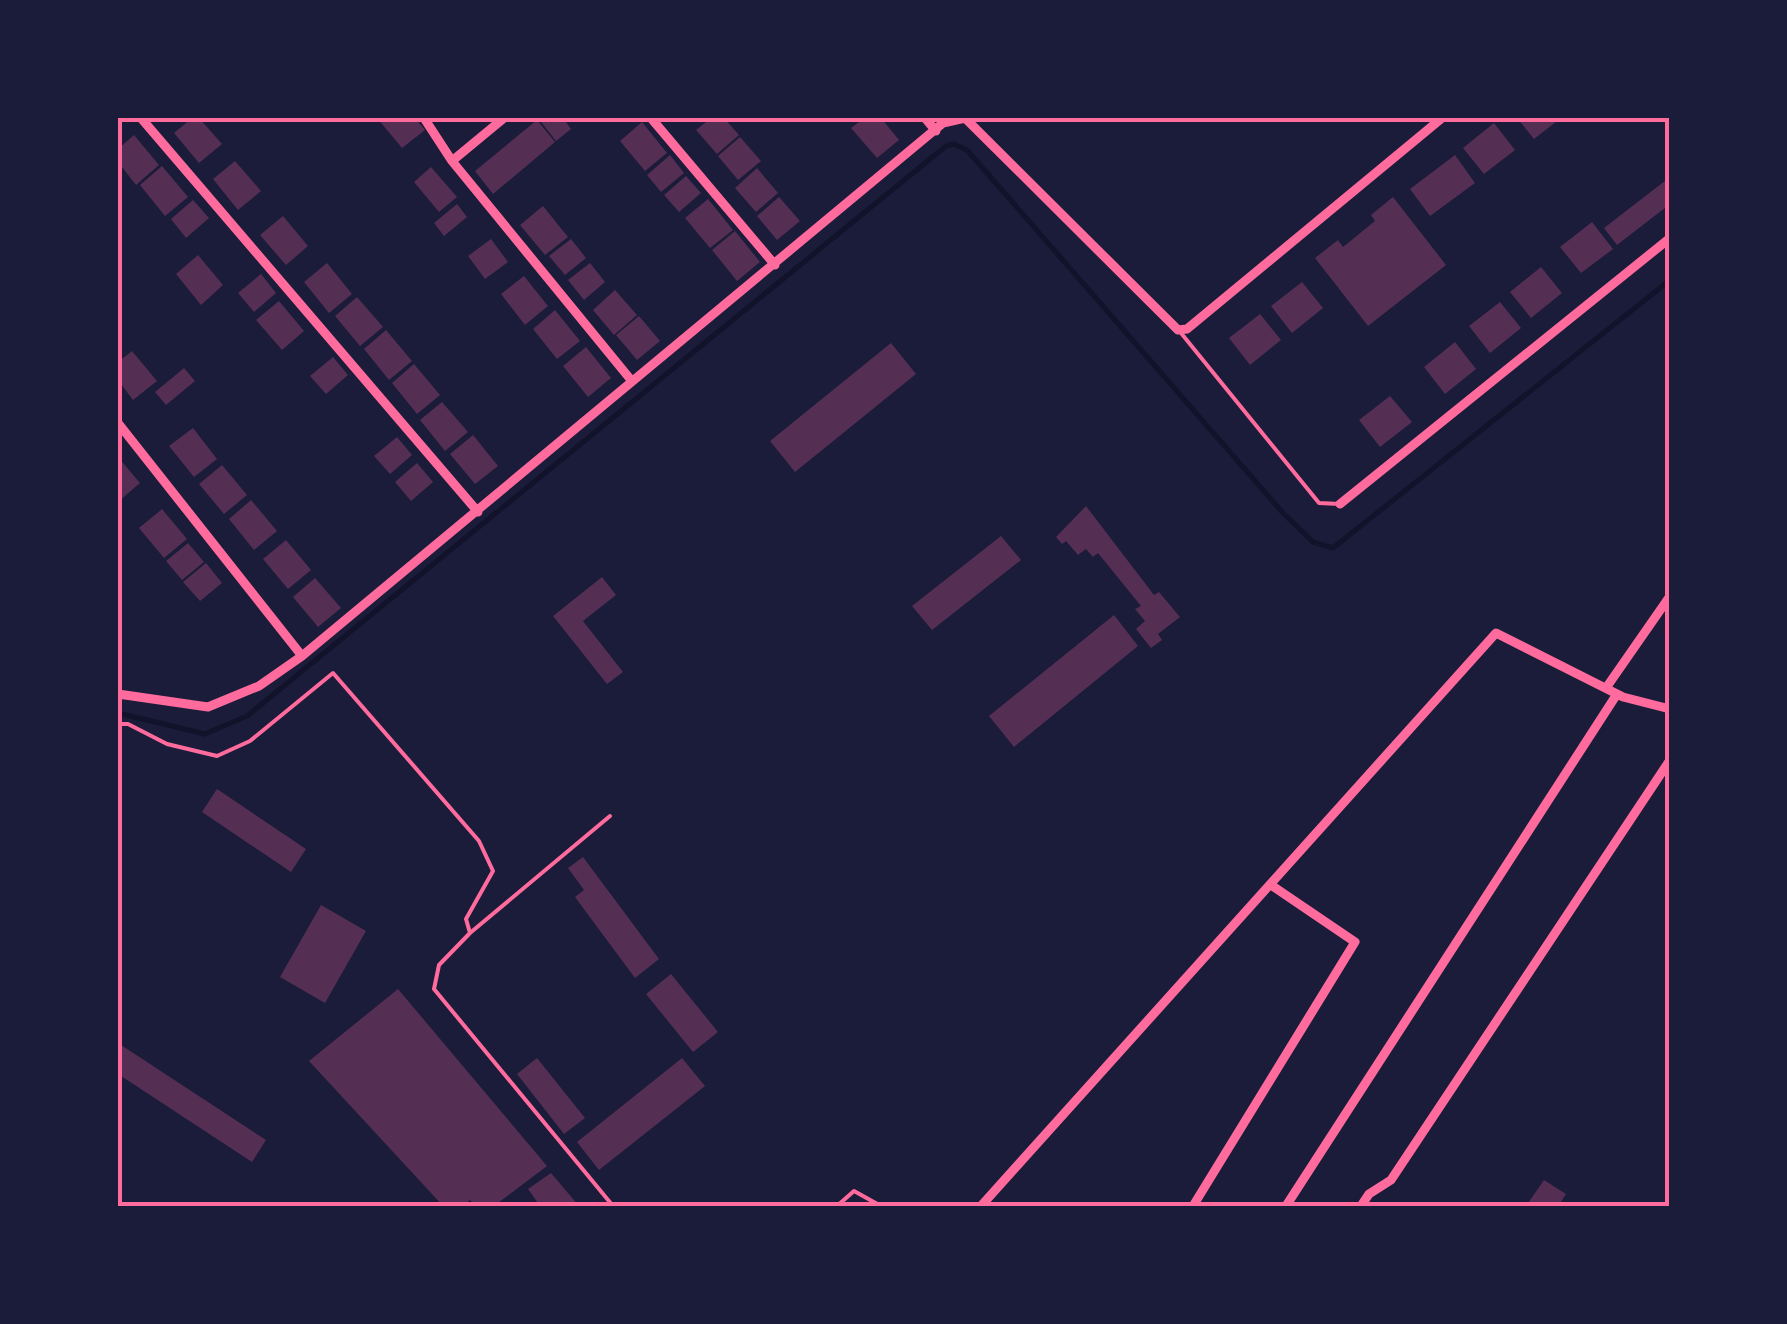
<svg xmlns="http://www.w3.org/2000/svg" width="1787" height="1324" font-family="Arial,sans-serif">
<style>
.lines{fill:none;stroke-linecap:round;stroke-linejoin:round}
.stream{stroke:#12122b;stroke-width:5}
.building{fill:#542f53}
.service{stroke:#ff6b9d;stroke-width:4}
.minor{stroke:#ff6b9d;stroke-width:9}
.neatline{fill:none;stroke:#ff6b9d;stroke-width:4}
</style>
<rect width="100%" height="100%" fill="#1b1b3a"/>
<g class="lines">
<!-- stream -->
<path class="stream" d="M118,713L205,734L247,716L946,146L954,144L967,150L1283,513L1313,542L1333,548L1670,280"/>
</g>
<!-- building -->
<path class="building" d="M192,118H199L222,144L199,163L174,133Z
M377,118H415L425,130L402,148Z
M538,118H563L571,129L556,141Z
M711,118H724L739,135L717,154L696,130Z
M864,118H881L899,140L877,158L851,128Z
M1517,118H1561L1534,139Z
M537,120L555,142L493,194L475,171Z
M642,122L667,153L645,171L620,141Z
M1494,123L1515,150L1484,174L1463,148Z
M134,135L159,165L136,185L118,162V149Z
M740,137L761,161L738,180L718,156Z
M670,155L684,173L661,192L647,175Z
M1455,155L1475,183L1430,216L1410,189Z
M235,161L261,191L238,210L213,179Z
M162,166L188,197L165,216L140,185Z
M431,167L457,197L439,212L414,182Z
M757,168L778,193L756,212L735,188Z
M686,176L701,193L679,212L664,195Z
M1670,177V204L1617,245L1604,228Z
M779,197L800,221L777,240L757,216Z
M1393,197L1446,265L1368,326L1315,258L1338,240L1343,247L1375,221L1371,215Z
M708,199L733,230L710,248L685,218Z
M193,200L209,218L186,238L171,219Z
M457,204L467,217L444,236L434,223Z
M543,206L568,237L545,255L520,225Z
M283,216L308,246L286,265L260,235Z
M1592,222L1613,249L1581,273L1560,247Z
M735,231L760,262L737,281L712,250Z
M491,239L508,262L485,279L468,256Z
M571,239L586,258L565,275L549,256Z
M198,255L223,285L201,305L176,274Z
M327,263L352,294L329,313L304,282Z
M590,263L605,282L584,300L568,280Z
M1541,267L1562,293L1531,318L1510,292Z
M261,274L276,293L254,312L238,293Z
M524,276L548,306L525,325L501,294Z
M1302,282L1323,308L1292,333L1271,306Z
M615,290L637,315L614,335L593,310Z
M357,297L383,327L360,346L335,316Z
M279,301L304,331L282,350L256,320Z
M1500,302L1521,328L1490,353L1469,326Z
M555,310L580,341L557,359L533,329Z
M1260,314L1281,340L1250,365L1229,338Z
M639,316L660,341L637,360L616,335Z
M386,330L412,361L389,380L364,349Z
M1455,342L1476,369L1445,394L1424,367Z
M891,343L916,374L795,472L770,441Z
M586,347L611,378L588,397L563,366Z
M132,351L157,381L133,400L118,380V362Z
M333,357L348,375L326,394L310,376Z
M414,364L440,395L417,414L392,383Z
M184,368L195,381L166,405L155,392Z
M1390,396L1412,422L1380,447L1359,420Z
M442,402L468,432L445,451L420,420Z
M193,428L217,459L194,477L169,446Z
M473,435L498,466L475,484L450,454Z
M397,437L412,455L390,474L374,456Z
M118,457L140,483L118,502Z
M417,463L433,482L411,501L395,482Z
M222,465L247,495L224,514L199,484Z
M251,500L277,531L254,550L229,519Z
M1086,506L1154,595L1159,592L1180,617L1158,634L1162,640L1151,648L1136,629L1145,621L1135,609L1141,606L1098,553L1093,557L1086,549L1078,555L1066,541L1062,544L1056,537Z
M162,509L187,539L164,558L139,528Z
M1001,536L1021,560L932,630L912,606Z
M286,540L311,570L288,589L263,559Z
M188,543L204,562L182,580L166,561Z
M206,563L222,583L200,601L183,582Z
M602,577L616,595L583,621L623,672L607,684L553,616Z
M315,578L341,608L318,627L293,597Z
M1114,615L1138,646L1014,747L989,716Z
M217,789L306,849L291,872L202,812Z
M583,857L659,959L635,978L575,897L584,890L568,868Z
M321,905L366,931L325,1003L280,977Z
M671,974L718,1032L693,1052L646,994Z
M398,989L547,1166L494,1206H476L470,1200L461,1206H443L309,1061Z
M118,1043L266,1140L252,1162L118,1074Z
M537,1058L585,1118L564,1134L517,1074Z
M682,1058L705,1086L599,1170L577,1142Z
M551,1173L579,1206H540L528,1189Z
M1544,1180L1566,1194L1558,1206H1526Z"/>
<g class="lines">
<!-- service -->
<path class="service" d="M1181,333L1319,503L1340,504
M118,724H128L167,744L217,756L250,741L333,673L479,841L493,871L466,919L470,933
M610,816L470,933L439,965L434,989L613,1206
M837,1206L854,1191L881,1206"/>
<!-- minor -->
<path class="minor" d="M141,118L478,512
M424,118L452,161L631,380
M651,118L775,265
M925,118L936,131
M452,161L504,118
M118,423L302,656
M1340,504L1670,238
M1606,688L1670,596
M118,694L208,707L259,686L302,656L943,123L965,118L1178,330L1187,329L1442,118
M981,1206L1496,633L1623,697L1670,709
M1193,1206L1355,942L1271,885
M1286,1206L1617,694
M1361,1206L1369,1194L1391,1180L1670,760"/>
</g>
<!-- border -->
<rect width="1787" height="1324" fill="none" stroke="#1b1b3a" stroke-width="240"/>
<rect x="120" y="120" width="1547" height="1084" class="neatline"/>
</svg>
